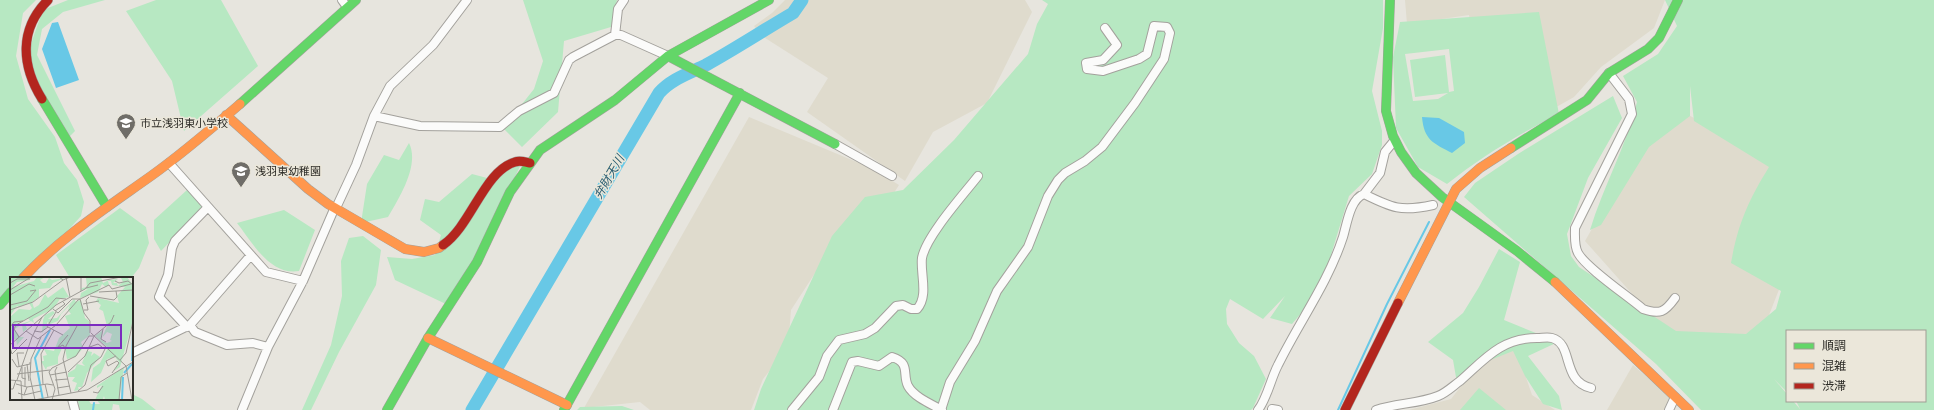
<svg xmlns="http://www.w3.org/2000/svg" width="1934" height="410" font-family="Lato,'Noto Sans JP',sans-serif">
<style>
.built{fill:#dfdbcd}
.green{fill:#b7e8c2;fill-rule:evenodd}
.water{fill:#68c8e6}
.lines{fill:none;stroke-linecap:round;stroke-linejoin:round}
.stream{stroke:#68c8e6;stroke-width:2}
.river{stroke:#68c8e6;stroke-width:13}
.street-casing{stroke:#a3a19c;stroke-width:10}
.fast-casing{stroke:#a3a19c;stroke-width:10}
.slow-casing{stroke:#a3a19c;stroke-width:10}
.jam-casing{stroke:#a3a19c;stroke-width:10}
.street{stroke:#fbfbfa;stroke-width:8}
.fast{stroke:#63d668;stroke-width:9}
.slow{stroke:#ff974d;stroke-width:9}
.jam{stroke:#b3261e;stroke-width:9}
.labels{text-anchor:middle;stroke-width:3;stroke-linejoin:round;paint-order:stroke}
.poi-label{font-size:11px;fill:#2e2d28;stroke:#ebe7da;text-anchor:start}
.water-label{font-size:12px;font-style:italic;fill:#295d71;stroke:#ebe7da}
.inset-river{fill:none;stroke:#68c8e6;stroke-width:2}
.inset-road{fill:none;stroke:#9d9b95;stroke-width:1}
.view{fill:#7b2cbf;fill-opacity:0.15;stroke:#7b2cbf;stroke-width:2}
.inset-edge{fill:none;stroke:#2e2d28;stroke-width:2}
</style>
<rect width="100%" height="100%" fill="#e7e5de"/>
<!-- built -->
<path class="built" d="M785,0H1025L1032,12L987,103L933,132L905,181L807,112L828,78L762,36L754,26L772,13Z
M1405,0H1665L1654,28L1601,67L1574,97L1551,110L1479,80L1469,15L1407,24Z
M1664,102L1820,185L1733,407L1585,241Z
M749,117L871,168L899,185L878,218L847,224L791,310L788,348L763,379L751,410H650L640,402L584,408Z
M1516,348L1532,395L1555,410H1409L1451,399L1485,356Z
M1633,365L1670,397L1664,410H1607Z"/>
<!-- green -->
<path class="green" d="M0,0H36L23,13L16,56L28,99L55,137L64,163L77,180L84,202L81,216L25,278H11V293L0,304Z
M68,0H105L63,12L42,29L37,55L75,131L69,137C54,113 24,75 31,45C34,33 39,22 43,10Z
M156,0H221L258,66L184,131L172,81L126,11Z
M523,0H617L611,27L564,41L558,112L522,147L503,128L534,89L543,61Z
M1042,0H1383V28L1372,91L1382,131V145L1372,174L1349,196L1320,291L1292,324L1270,318L1285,296L1263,319L1230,299L1226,309L1227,324L1239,343L1254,356L1266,379L1253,408L1251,410H754L761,389L832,236L865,197L903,190L954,140L1028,54L1037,24L1048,4Z
M1665,0H1934V410H1701L1656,364L1464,197L1475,183L1518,154L1613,96L1622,118L1588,178L1567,234L1571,256L1579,267L1676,331L1746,334L1776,309L1781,291L1731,263C1738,224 1748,201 1769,167L1694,121L1690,86V116L1649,147L1601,225L1590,230C1603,187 1626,147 1637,102L1623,76L1658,54L1677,26ZM1787,331H1925V401H1796L1800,409L1793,401H1787V394L1774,379L1787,392Z
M1539,12L1559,114C1519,134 1482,156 1447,184L1418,167L1396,128L1393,57L1400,22ZM1449,49L1454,91L1449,92L1445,55L1410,60L1415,97L1448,93L1438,99L1413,101L1405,54Z
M409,143C420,165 399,198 388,217L361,223L367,184L384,155L399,160Z
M522,162L473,267L448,305L395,280L387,257L412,259L435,255L441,235L420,220L425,199L439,202L472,174L487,178Z
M187,190L203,207L161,251L154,239V220Z
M120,208L146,227L149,243L139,268L131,278H70L56,255Z
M284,210L315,230L299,271C270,276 252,242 237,223Z
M363,236L381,250L376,285L339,352L311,410H302L331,345L342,296L341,261L349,238Z
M1499,249L1520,262L1504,320L1558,342L1528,356L1559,396L1562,410L1543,404L1525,376L1513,351L1478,365L1457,383L1453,360L1428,342L1463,313L1479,287Z
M1479,388L1506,410H1460Z
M132,394L142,399L156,410H120L119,405L113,404L112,410H79L78,399H88L91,404H100L96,399H132Z
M622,406L634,410H577L580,407Z"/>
<!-- water -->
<path class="water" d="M58,22L79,80L56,88L42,49L52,23Z
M1422,117L1439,118L1464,132L1465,143L1452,153C1433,143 1424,140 1422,117Z"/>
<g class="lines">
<!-- stream -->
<path class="stream" d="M93,410L94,403
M1338,410L1387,304L1429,222"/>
<!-- river -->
<path class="river" d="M472,410L659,93C671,79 690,73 706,65C735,49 764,30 793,13L802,0"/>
<!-- street casing -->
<g class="street-casing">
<path id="street" d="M342,0L347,7
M615,35L618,9L624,0
M1609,73L1629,99L1632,114L1575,228C1575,236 1574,246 1578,253C1586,268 1628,296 1643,309C1660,315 1665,312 1675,298
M374,116L420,126L500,127L519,111L554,93L569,60L573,57L615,35H621L668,56
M835,144L892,176
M169,163L266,272L303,281
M1364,194L1380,173L1385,152L1394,141
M336,208L356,165L374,116L390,86L433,45L467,0
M190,325L195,332L227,345L253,343L268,347
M187,327L159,297L168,275L172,248L175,241L208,207
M132,353L190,325L251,255
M72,399L75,410
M1272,409L1278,410
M242,410L268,347L303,281L335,207
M792,410L819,377L827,356L839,340L865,334L875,328L896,306L903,305L911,309H917C929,296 920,273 922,258C926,236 964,194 978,176
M833,410L852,362L858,361L879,366L892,357C911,363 902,374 908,386C914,397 931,404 942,410
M941,410L950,382L975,341L997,291L1028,247L1048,196L1058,180L1065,173L1085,161L1102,147L1135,103L1164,59L1170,33L1167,27L1154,26L1147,54L1139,59L1103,71L1087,69L1086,63L1103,60L1117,45L1105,28
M1258,410C1267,399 1271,378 1278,365C1299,322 1328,283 1343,237C1347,224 1350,199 1364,194C1392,208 1401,212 1433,205
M1376,410C1396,403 1418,404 1438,396C1446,393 1453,386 1460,381C1485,359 1501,338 1537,338C1542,338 1548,337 1552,338C1574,344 1561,381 1591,388
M1669,410L1675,397"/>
</g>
<!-- fast casing -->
<g class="fast-casing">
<path id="fast" d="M1390,0L1386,111L1393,136L1401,152L1416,173L1442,197L1517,251L1555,282
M668,56L835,144
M42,99L107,207
M240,104L356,0
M1511,148L1587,100L1609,73L1648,49L1659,38L1678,0
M0,305L11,292
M387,410L428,338L477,262L510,192L540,150L615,100L668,56L769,0
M564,410L740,93"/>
</g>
<!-- slow casing -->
<g class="slow-casing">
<path id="slow" d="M226,115L308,189L328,204L405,249L424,252L439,248L443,245
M23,278C61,237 106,208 151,176C182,154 211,129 240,104
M1555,282L1689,410
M1398,303L1456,189L1480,168L1511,148
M428,338L567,405"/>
</g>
<!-- jam casing -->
<g class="jam-casing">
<path id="jam" d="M42,99C21,65 19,29 48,0
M443,245C471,226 484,171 515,162C520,160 525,162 530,163
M1345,410L1398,303"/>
</g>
<!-- street -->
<use href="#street" class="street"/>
<!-- fast -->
<use href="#fast" class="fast"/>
<!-- slow -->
<use href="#slow" class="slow"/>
<!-- jam -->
<use href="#jam" class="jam"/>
</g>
<!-- icons -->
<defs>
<g id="school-pin" transform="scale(1)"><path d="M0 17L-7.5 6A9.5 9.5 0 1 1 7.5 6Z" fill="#6f6d68" stroke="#ebe7da"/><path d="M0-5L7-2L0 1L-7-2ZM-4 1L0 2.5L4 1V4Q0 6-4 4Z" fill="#fff"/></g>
</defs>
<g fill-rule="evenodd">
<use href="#school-pin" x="126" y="123"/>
<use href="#school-pin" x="241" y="171"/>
</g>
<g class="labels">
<!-- poi labels -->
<g class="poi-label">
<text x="140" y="127">市立浅羽東小学校</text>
<text x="255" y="175">浅羽東幼稚園</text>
</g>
<!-- water labels -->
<g class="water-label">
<text transform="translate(609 177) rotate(-60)" y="4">弁財天川</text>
</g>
</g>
<!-- overview -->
<g transform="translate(10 277)">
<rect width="123" height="123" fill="#e7e5de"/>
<path d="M1,0H21L20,3L7,5L3,10L24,4L27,0H35L30,3L33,6H36L39,1L42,3L55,1L43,6L40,11L29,12V20L22,25L24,31L29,28L35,17L38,21L53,10L59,20L50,22L43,32L23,42L24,46L21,44L15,47L17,52L13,55L12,47L5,52V49L20,44L18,41L6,47L4,51L10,60H14L7,68L6,62L0,64V40L9,32L20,33L22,31L19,26L9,30L7,29L0,39ZM79,0H91L93,6L99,3L108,2L103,6H107L108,9L113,5L111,1L117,0L123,8V43L110,90L104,94L109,85L105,80L97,82L91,96L81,105L83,91L90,86L98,71L85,59L93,53L91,63L97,66L102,64L100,63L102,57L97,55L92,61L97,49L93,34L89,32L91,28L86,24L88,21L109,26L107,19L115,10L102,8L101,4H98L99,8L96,10L92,7L88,15L70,21L71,16L78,12L71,13L72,11L77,10L76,1ZM64,22L66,25L71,23L75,41L79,44L80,58L71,65L73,71L62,84L65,80L57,82L55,71H52L48,80V87L37,90L36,93L31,84H34L33,79L37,78L34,72L44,74L49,61L60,51L55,39L61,37L58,33L60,28L51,37L48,44L40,47L37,45V49L32,56L33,43L35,38L43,34L45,36L38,42L47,41ZM77,74L82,75L81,79L84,76L90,80L77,96L72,110H68L69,113L64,114L67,106L62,104L65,100H58V96L65,92L67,87L75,89L72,86ZM114,90L109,123H95L94,119L93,122L85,123L92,108L87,111V109Z" fill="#b7e8c2"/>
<path class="inset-river" d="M122,84L123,55M114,96L122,87M33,123L25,81L40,53M112,123L113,100"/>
<path class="inset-road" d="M49,0L53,3L60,0M56,0L60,20M71,0V14M105,4L109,6L118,4L123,8M0,6L7,2H20M76,11L88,8M0,13L21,0M89,15L123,13M0,18L19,7L25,9M80,19L104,23L107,20L106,14M73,27L89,24M0,28L17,24L26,13L20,14M43,32L48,36L62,22H70L74,36L80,44V56M0,33L23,25L53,3M74,33H78L76,23L79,20M45,34L55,27L52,24M0,50L4,45L13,44M37,50L46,35M93,52L91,62L96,65M16,54L28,62L46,48L68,23L99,8L102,12L121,7M24,54L31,55L38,50L53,58M81,56L116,89L122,123M9,60L4,52L6,48L38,30L46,21L56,22M22,60L32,40M0,68L46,28L75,12L80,6L111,0M0,71L2,77L17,62M55,71L53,68L47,71L58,58M77,71L88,67L92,70M2,82L7,90L20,87V85M110,83L116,76L123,44M17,87L19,104M9,89L7,76H14M12,90V101L16,102M15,90V110M47,90L45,94L49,118M58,95L75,79L84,59L101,45L104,38M102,96L109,86L107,84L98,89L96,84L106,79M7,97L40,93M40,98L57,95M0,103L11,104L12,123M7,103L22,60M45,103L58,102M6,107L17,110L37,107L43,108M33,107L31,77L44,53M35,107L38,120M47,111L60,109M0,112H3L6,103M68,114L75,108L81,88L91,80L96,70M83,115L88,116L93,109M8,116L14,118L17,110M61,116L53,82L56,69L67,49M14,118L31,114M24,123L77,113L123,85M25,123L20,100L21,82L31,60M42,123L45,112L39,95L42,91L66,79L79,59H83M109,123L111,100L117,96"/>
<path class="view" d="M3,48H111V71H3Z"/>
<rect width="123" height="123" class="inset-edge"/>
</g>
<!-- legend -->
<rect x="1786" y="330" width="140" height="72" fill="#ebe7da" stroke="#9f9d93"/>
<rect x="1794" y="343" width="20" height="6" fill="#63d668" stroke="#9f9d93"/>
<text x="1822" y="350" font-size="12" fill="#2e2d28">順調</text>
<rect x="1794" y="363" width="20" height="6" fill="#ff974d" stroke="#9f9d93"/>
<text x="1822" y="370" font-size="12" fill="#2e2d28">混雑</text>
<rect x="1794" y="383" width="20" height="6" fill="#b3261e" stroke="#9f9d93"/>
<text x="1822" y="390" font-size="12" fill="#2e2d28">渋滞</text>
</svg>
